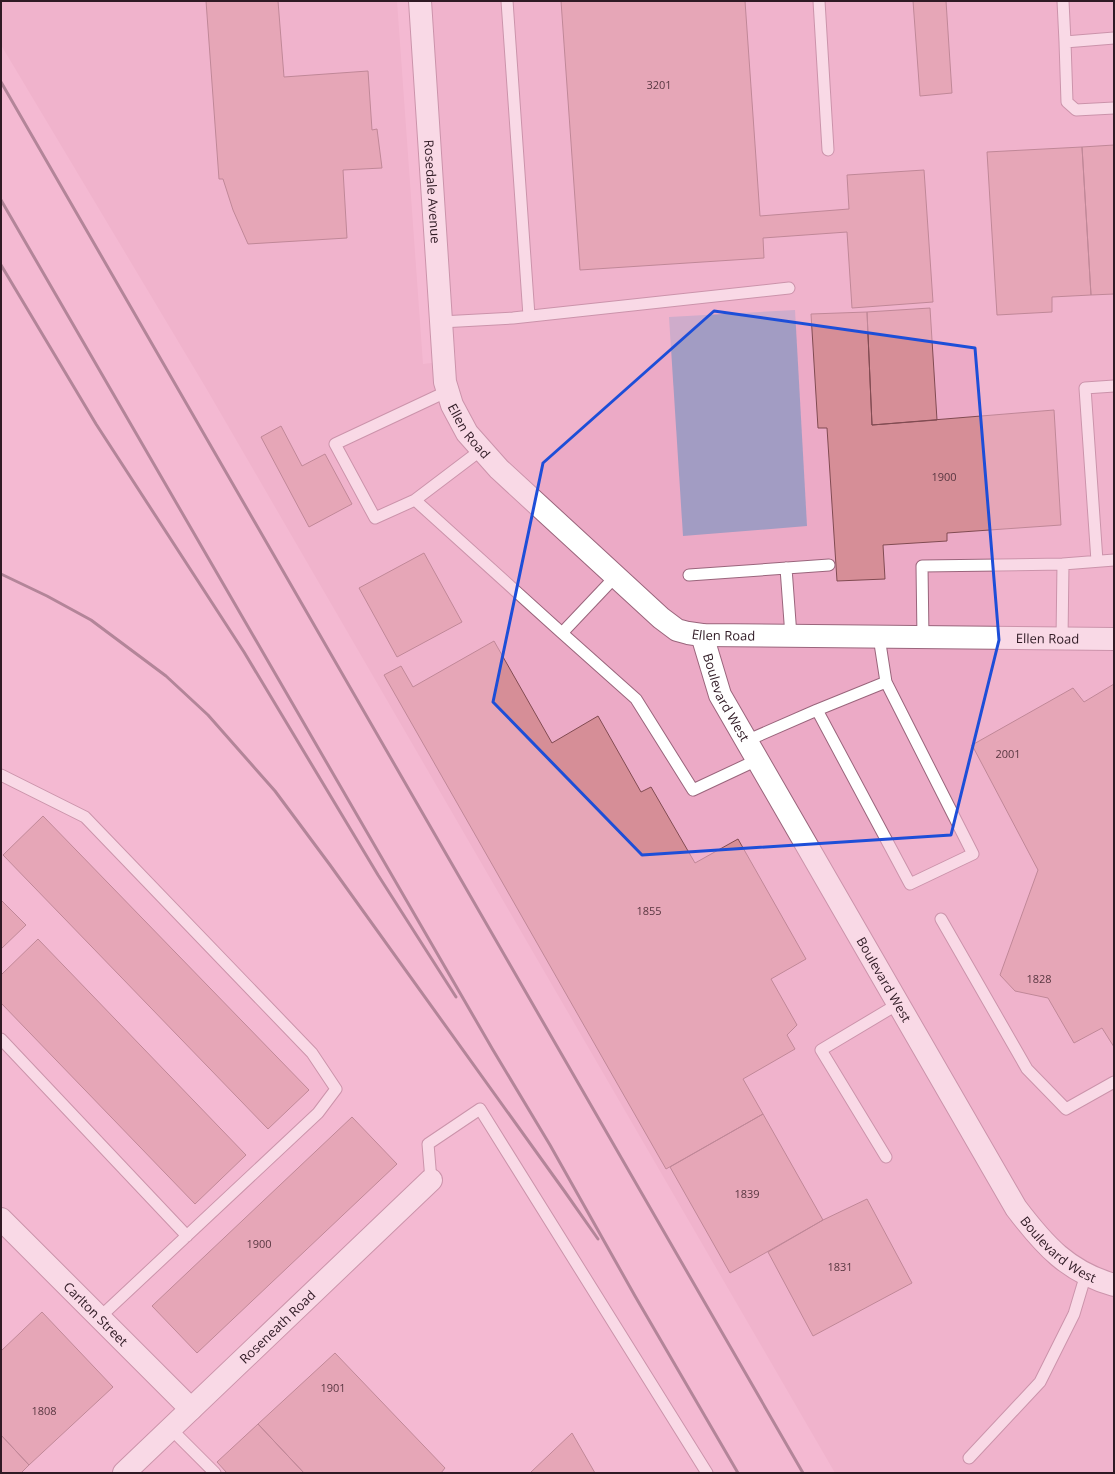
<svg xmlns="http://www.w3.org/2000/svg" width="1115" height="1474" font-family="'Open Sans',sans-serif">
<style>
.built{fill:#ecaac6}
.green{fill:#a29cc3}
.building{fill:#d68e97;stroke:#814b52}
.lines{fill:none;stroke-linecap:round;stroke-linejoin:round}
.service-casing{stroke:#9a657c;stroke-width:13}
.minor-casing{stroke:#9a657c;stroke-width:24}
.service{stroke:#fff;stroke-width:11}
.minor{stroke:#fff;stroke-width:22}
.rail{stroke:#654554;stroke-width:3}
.marked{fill:none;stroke:#1d4ed8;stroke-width:3;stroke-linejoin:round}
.labels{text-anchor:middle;stroke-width:4;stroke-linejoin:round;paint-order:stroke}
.number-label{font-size:11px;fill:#593741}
.street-label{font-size:13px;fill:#2f1a24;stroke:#facade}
</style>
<rect width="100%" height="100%" fill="#f4b9d2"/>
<!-- built -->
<path class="built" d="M1,1H397L423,364L456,360L420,1H1114V1473H835L206,388L1,45Z"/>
<!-- green -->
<path class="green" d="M795,310L807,526L683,536L669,317Z"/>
<!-- building -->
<path class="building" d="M206,1H278L284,77L368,71L372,130L377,129L382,168L343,170L347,238L248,244L233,210L223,179H219Z
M561,1H745L760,216L849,209L847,175L924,170L933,302L852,308L847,232L763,238L764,258L580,270Z
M913,1H946L952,93L920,96Z
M1114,145V294L1091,295L1082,147Z
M1082,147L1091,295L1052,297V312L997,315L987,152Z
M930,308L937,420L872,425L867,312Z
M867,312L872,425L1054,410L1061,525L947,533V541L883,545L885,579L837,581L827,428H818L811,314Z
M281,426L302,466L325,454L352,504L309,527L261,437Z
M424,553L462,622L397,657L359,588Z
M494,641L552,743L598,716L641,792L651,787L695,863L738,839L806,959L771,979L797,1025L787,1035L795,1049L743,1079L763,1114L666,1169L384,675L401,666L413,687Z
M1114,684V1047L1102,1028L1074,1043L1048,998L1015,991L1000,975L1038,870L972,745L1073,688L1084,702Z
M43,816L309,1090L268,1129L3,855Z
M1,900L26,925L1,949Z
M38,939L246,1155L195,1204L1,1003V975Z
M763,1114L823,1220L730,1273L670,1167Z
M352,1117L397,1164L197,1353L152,1306Z
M867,1199L912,1283L813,1336L768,1252L823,1220Z
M42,1312L113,1387L29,1465L1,1435V1351Z
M335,1353L445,1468L441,1473H304L258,1424Z
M258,1424L304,1473H227L217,1462Z
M572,1433L595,1473H530Z
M1,1435L29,1465L21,1473H1Z"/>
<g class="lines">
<!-- service casing -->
<g class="service-casing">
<path id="service" d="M507,1L529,316
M819,1L828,150
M1063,1L1065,42
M1114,38L1065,42L1067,102L1076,110L1114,108
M441,322L513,318L789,288
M481,450L415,500L562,633
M415,500L375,518L335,444L448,391
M1097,561L1085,388L1114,386
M1063,564L1114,560
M786,568L791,636
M689,575L829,565
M615,577L562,633L636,699L693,790L757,760
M879,637L886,682L973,854L910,884L817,710L886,682
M923,638L922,566L1063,564L1062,639
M746,741L817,710
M1,775L85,817L312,1053L336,1089L318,1113L99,1318
M941,919L1027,1069L1066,1109L1114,1082
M1,1039L187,1236
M886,1157L821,1050L898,1004
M431,1180L428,1144L480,1109L707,1473
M171,1429L215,1473
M969,1458L1040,1382L1074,1314L1086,1274"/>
</g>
<!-- minor casing -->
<g class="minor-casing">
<g id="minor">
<path id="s1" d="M420,1L445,382L452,405L467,433L499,469L661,618L677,630L688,633L702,635L1114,639"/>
<path id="s2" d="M702,635L720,695L1016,1208C1044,1245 1068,1272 1114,1285"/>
<path id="s3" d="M1,1219L191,1409"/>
<path id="s4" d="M124,1473L431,1180"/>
</g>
</g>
<!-- service -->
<use href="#service" class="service"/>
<!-- minor -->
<use href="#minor" class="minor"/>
<!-- rail -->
<path class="rail" d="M1,82L803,1473
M1,200L493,1050L550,1145L635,1296L738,1473
M1,265L96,424L244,652L378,875L456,997
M1,574L47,596L91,620L166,676L208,715L275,791L330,865L565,1192L598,1239"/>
</g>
<!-- marked area -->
<path d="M0 0H1115V1474H0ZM714,311L975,348L999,640L951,835L642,855L493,702L543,463Z" fill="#f4b9d2" fill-opacity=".55" fill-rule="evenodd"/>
<path class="marked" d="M714,311L975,348L999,640L951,835L642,855L493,702L543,463Z"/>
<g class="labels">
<!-- number labels -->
<g class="number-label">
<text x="659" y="89">3201</text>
<text x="944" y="481">1900</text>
<text x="1008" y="758">2001</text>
<text x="649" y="915">1855</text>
<text x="1039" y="983">1828</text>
<text x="747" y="1198">1839</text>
<text x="259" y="1248">1900</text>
<text x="840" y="1271">1831</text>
<text x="333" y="1392">1901</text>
<text x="44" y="1415">1808</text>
</g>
<!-- street labels -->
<g class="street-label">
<text dy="5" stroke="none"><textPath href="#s1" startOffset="191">Rosedale Avenue</textPath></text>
<text dy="5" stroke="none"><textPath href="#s1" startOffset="437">Ellen Road</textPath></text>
<text dy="5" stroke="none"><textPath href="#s1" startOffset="773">Ellen Road</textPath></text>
<text dy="5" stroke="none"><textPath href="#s1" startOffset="1097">Ellen Road</textPath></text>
<text dy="5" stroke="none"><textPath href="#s2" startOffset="67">Boulevard West</textPath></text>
<text dy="5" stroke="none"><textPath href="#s2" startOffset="391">Boulevard West</textPath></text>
<text dy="5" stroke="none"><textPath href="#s2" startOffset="715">Boulevard West</textPath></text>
<text dy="5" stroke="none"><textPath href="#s3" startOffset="134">Carlton Street</textPath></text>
<text dy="5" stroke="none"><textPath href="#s4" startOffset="212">Roseneath Road</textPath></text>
</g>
</g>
<!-- border -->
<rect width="1115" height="1474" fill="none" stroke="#2f1a24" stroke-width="4"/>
</svg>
